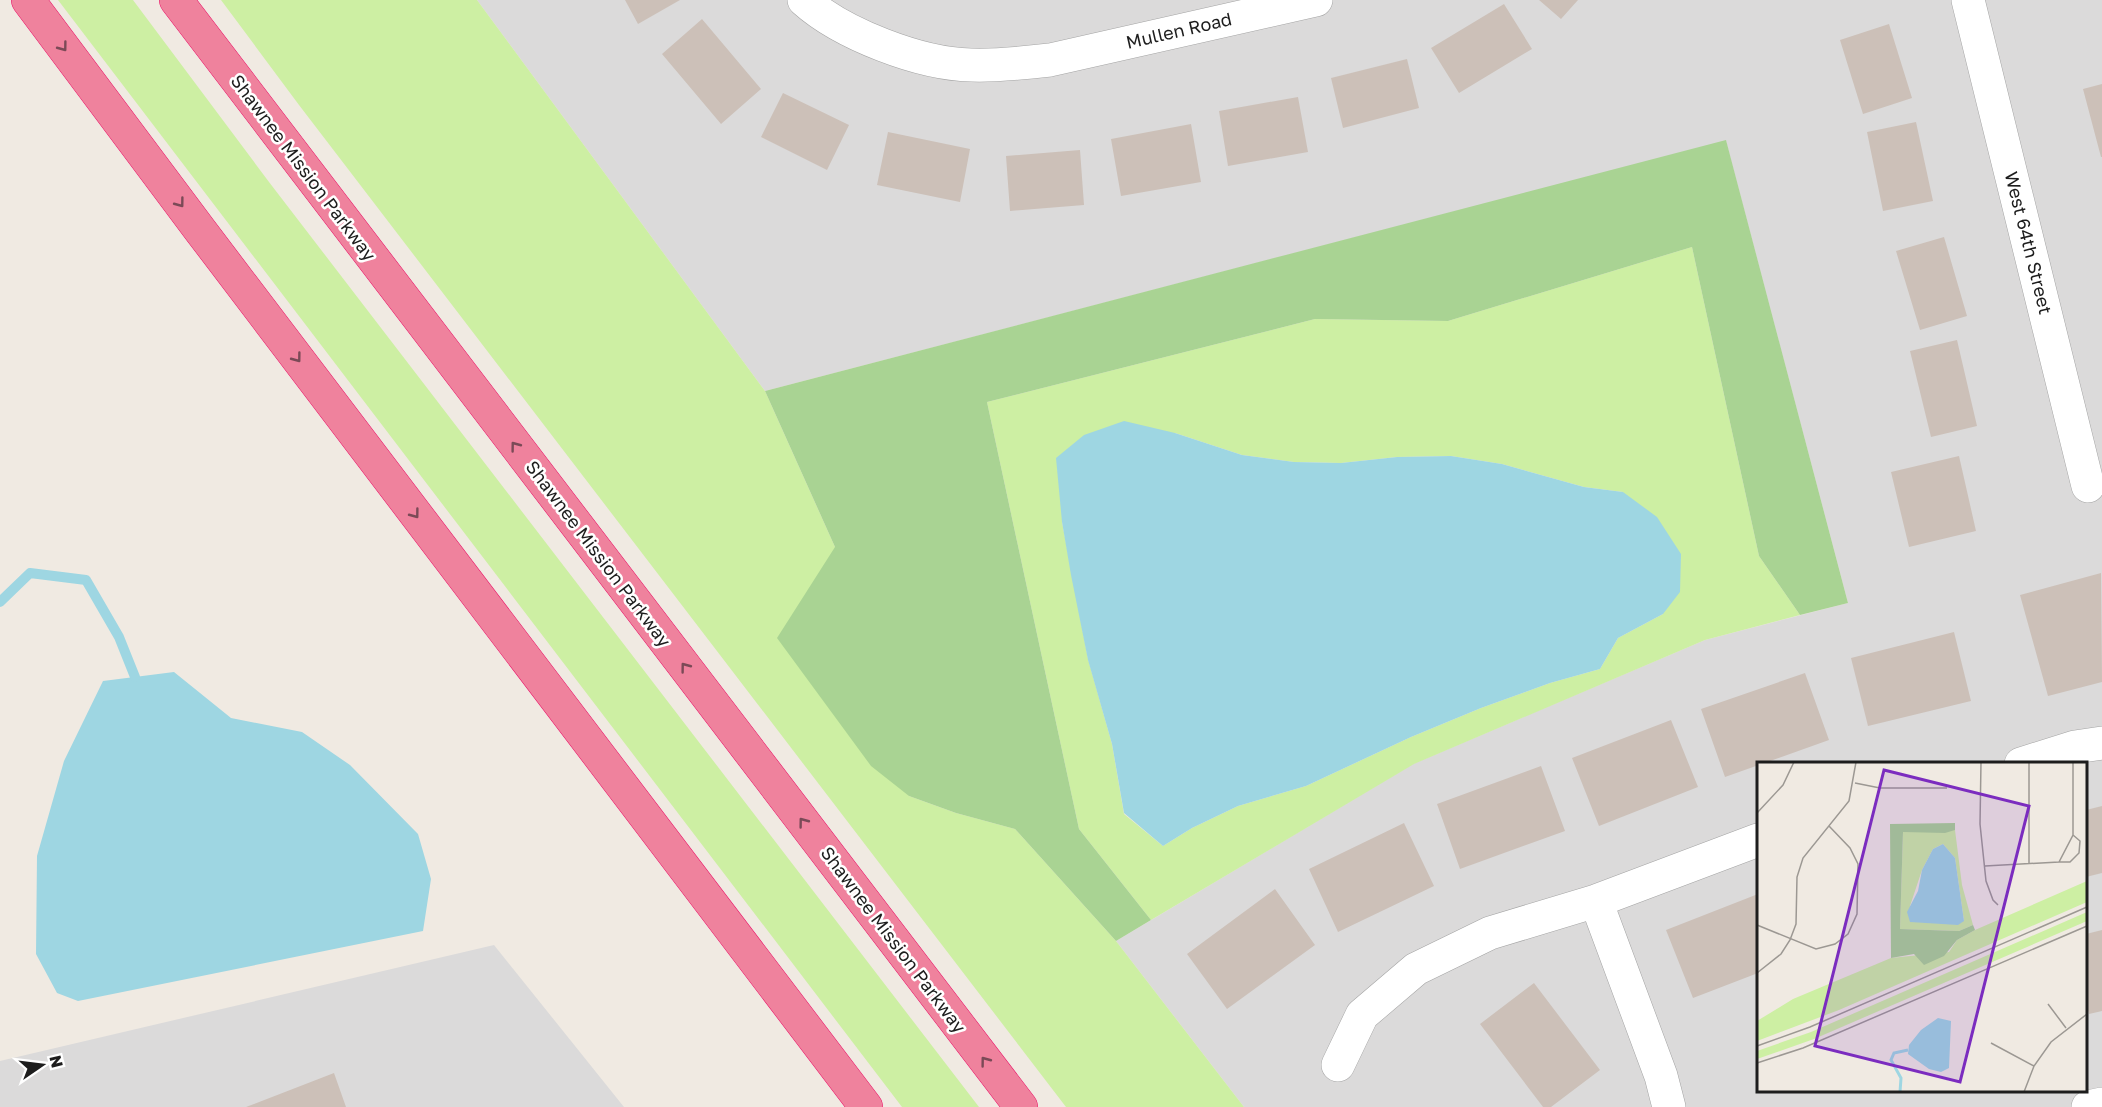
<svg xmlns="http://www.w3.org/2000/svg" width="2102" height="1107" font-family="'Golos Text',sans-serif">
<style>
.residential{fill:#dbdada;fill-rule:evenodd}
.grass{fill:#cdefa3;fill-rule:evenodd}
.forest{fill:#a9d393}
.water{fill:#9ed6e2}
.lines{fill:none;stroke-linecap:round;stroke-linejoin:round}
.stream{stroke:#9ed6e2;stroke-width:10}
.building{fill:#ccc0b8}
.street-casing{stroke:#a4a4a4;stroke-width:34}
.highway-casing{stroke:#e91369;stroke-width:34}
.street{stroke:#fff;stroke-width:33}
.highway{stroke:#ef829d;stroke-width:33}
.oneway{stroke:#7b4a57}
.labels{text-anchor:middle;stroke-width:5;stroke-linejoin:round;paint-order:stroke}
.street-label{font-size:18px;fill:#1d1d1d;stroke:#fff}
.inset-river{fill:none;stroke:#9ed6e2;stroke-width:3}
.inset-road{fill:none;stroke:#9c9893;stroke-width:1.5}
.view{fill:#7b2cbf;fill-opacity:0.15;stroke:#7b2cbf;stroke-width:3}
.inset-edge{fill:none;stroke:#1d1d1d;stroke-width:3}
</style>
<rect width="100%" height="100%" fill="#f0eae2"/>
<!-- residential -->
<path class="residential" d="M477,0H2102V1107H1244L1116,941L1413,764L1705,640L1848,603L1726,141L765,391ZM1758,764H2086V1090H1758Z
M494,945L624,1107H0V1061Z"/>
<!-- grass -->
<path class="grass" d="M58,0H133L269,182L979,1107H902Z
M221,0H477L765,391L835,547L909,796L956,813L1015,829L1116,941L1244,1107H1066L299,105Z
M1692,247L1759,556L1800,615L1705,640L1414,764L1151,920L1079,829L987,402L1315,319L1448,321ZM1175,433L1242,455L1294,462L1341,463L1397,457L1451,456L1502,464L1584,487L1623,492L1663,614L1618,638L1600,669L1550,683L1481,708L1411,737L1306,786L1238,806L1192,828L1163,846L1124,814L1112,744L1088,659L1062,522Z"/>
<!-- forest -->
<path class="forest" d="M1726,140L1848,603L1800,615L1759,556L1692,247L1448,321L1315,319L987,402L1079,829L1151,920L1116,941L1015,829L956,813L909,796L871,766L777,638L835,547L765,391Z"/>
<!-- water -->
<path class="water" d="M1124,421L1175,433L1242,455L1294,462L1341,463L1397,457L1451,456L1502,464L1584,487L1623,492L1657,517L1681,554L1680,592L1663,614L1618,638L1600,669L1550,683L1481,708L1411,737L1306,786L1238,806L1192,828L1163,846L1124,813L1112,744L1088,660L1071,575L1062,522L1056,458L1084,435Z
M174,672L231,718L302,732L350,765L418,834L431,879L423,931L78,1001L57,993L36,954L37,856L64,761L103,681Z"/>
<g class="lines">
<!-- stream -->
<path class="stream" d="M0,602L30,573L86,580L119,637L135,677"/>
</g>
<!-- building -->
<path class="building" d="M625,0H680L638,24Z
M1539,0H1578L1561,19Z
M1504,4L1532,49L1459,93L1431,48Z
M702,19L761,89L721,124L662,54Z
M1889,24L1912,98L1863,114L1840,40Z
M1407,59L1419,108L1343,128L1331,78Z
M2102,84V157H2101L2083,89Z
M783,93L849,125L827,170L761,137Z
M1298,97L1308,152L1228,166L1219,111Z
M1916,122L1933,201L1883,211L1867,132Z
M1191,124L1201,182L1121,196L1111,139Z
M888,132L970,149L960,202L877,185Z
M1080,150L1084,205L1010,211L1006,156Z
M1944,237L1967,316L1920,330L1896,251Z
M1957,340L1977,426L1931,437L1910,351Z
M1959,456L1976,531L1909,547L1891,472Z
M2101,573L2102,682L2048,696L2020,595Z
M1954,632L1971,701L1868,726L1851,658Z
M1805,673L1829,740L1725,777L1701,709Z
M1671,720L1698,787L1599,826L1572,758Z
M1541,766L1565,831L1460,869L1437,804Z
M2102,806V873L2086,877V810Z
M1404,823L1434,886L1338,932L1309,869Z
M1275,889L1315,945L1227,1009L1187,954Z
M1758,894V973L1693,998L1666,930Z
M2102,930V1011L2089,1014L2086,1002V934Z
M1534,983L1600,1070L1551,1107H1543L1480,1024Z
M334,1073L346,1107H246Z"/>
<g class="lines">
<!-- street casing -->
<g class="street-casing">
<path id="street" d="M804,0C842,34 920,64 971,65C997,66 1024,63 1050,60L1316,0
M1968,0L2088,486
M2021,764L2075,747L2102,743
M1596,901L1661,1076L1669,1107
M1338,1065L1362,1015L1416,969L1490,933L1596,901L1758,840
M2088,1107L2102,1104"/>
</g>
<!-- highway casing -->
<g class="highway-casing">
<path id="highway" d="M28,0L200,230L866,1107
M176,0L1021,1107"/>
</g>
<!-- street -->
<use href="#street" class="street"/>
<!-- highway -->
<use href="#highway" class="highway"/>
</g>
<!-- one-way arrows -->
<defs><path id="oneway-chevron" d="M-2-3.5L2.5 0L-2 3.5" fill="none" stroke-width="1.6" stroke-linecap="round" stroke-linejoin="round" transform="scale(1.5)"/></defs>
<g class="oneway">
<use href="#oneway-chevron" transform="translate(63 47) rotate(53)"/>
<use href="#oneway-chevron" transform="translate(180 203) rotate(53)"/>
<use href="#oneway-chevron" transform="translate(297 358) rotate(53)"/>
<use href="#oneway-chevron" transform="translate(515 446) rotate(-127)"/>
<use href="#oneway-chevron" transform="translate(415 514) rotate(53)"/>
<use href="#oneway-chevron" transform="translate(685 667) rotate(-127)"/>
<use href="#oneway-chevron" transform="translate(803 822) rotate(-127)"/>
<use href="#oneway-chevron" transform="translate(985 1061) rotate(-127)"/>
</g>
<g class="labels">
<!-- street labels -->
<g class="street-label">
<text transform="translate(1179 31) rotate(-13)" y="6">Mullen Road</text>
<text transform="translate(303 168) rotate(53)" y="6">Shawnee Mission Parkway</text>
<text transform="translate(2028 243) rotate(76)" y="6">West 64th Street</text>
<text transform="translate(598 554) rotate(53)" y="6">Shawnee Mission Parkway</text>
<text transform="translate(893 940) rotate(53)" y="6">Shawnee Mission Parkway</text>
</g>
</g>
<!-- overview -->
<g transform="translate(1757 762)">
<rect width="330" height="330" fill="#f0eae2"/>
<path d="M198,68L205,123L216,163L202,169L143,167L146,70ZM186,82L198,96L207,159L153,160V144L165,108L176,87ZM330,119V140L82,248L0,279V259L36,237L134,196L192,190L200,178L218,168ZM330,150V159L57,277L0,297V289L54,270Z" fill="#cdefa3" fill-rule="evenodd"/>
<path d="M198,61V68L188,71L146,70L143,167L202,169L216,163L218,168L200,178L187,194L167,203L157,192L134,196L133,62Z" fill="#a9d393"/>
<path d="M186,82L198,96L207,159L201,163L153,160L150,150L161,129L165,108L176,87ZM181,256L194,259L192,306L184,310L172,307L151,292L152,283L164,268Z" fill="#9ed6e2"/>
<path class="inset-river" d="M143,330L144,316L134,298L137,291L151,288"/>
<path class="inset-road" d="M224,0L223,62L229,119L236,138L241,143M272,0V101M98,21L123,26H190M0,51L26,23L37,0M302,100H313L322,91L323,79L316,73M228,104L302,100L316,73V0M0,163L59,187L78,182L91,172L100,152L101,102L93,86L72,64M0,211L24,192L33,178L39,162L40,115L46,96L92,39L99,0M291,242L309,266M234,281L277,304M0,284L53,265L330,145M0,301L46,286L330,164M267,330L277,304L294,280L330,252"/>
<path class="view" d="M127,8L272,44L203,320L58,284Z"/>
<rect width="330" height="330" class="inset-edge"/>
</g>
<!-- north arrow -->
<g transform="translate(42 1065) rotate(76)" stroke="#ffffff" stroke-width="4.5" paint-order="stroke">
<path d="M0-4.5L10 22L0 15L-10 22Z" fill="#1d1d1d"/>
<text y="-9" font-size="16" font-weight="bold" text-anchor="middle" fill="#1d1d1d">N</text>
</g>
</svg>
